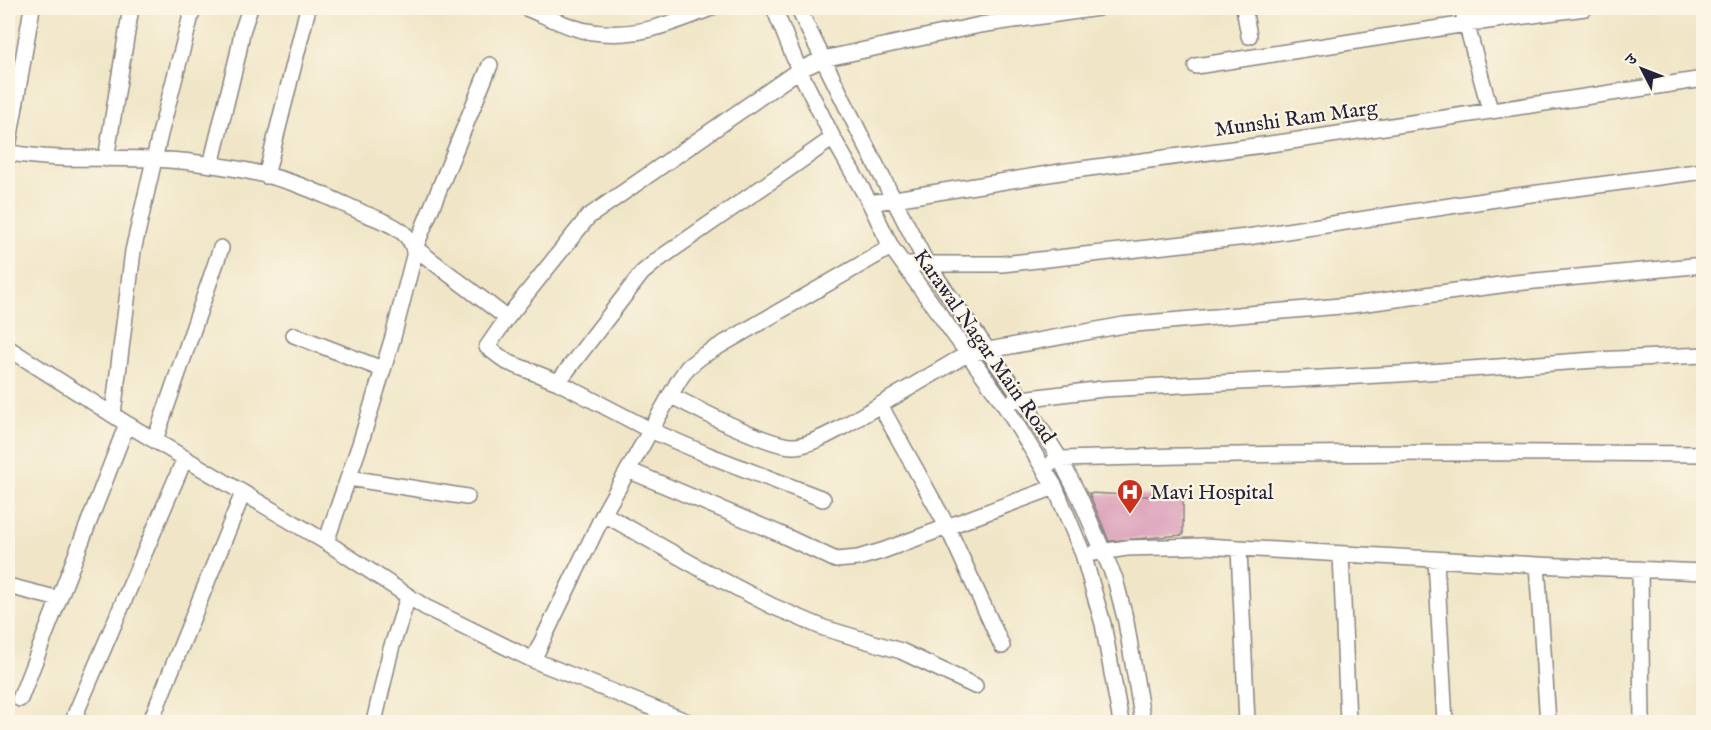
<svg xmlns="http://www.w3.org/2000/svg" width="1711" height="730" font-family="'IM FELL English','Noto Serif Devanagari',serif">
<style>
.building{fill:#d896b6}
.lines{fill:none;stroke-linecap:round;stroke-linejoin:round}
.minor-casing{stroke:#898481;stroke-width:18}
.minor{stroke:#fff;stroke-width:15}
.labels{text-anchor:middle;stroke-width:4.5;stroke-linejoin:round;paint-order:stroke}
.street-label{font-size:21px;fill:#22223b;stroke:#fcf5e5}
.poi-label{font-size:21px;fill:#22223b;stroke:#fcf5e5;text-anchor:start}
</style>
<rect width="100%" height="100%" fill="#fcf5e5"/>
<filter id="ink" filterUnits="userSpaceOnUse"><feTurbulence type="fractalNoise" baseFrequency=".0167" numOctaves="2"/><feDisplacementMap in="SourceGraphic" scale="12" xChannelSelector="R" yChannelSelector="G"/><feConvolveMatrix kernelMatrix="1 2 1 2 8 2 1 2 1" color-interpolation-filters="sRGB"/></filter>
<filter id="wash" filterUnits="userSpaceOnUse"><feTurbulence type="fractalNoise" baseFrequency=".008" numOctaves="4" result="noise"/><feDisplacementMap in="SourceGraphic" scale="24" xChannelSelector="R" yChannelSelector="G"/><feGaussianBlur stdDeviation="1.35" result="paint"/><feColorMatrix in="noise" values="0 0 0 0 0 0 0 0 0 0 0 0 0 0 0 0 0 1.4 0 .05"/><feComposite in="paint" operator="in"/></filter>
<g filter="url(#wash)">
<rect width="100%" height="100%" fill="#f0e6c7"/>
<g id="blocks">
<!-- building -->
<path class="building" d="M1089,493L1183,498V535L1109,541Z"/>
</g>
</g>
<g filter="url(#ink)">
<use href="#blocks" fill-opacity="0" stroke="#898481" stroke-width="1.5"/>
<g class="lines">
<!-- minor casing -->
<g class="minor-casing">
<path id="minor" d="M526,8C544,15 563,25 582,30C630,41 668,25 711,8
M774,8L799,70L833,138L870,203L891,247L1002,401L1055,487L1083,554L1103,624L1121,722
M798,8L860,134L927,264L1022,399L1060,459L1080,498L1115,579L1126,622L1143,722
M1244,8L1249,36
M1462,8L1490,110
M490,65L415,248L507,318
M1196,66L1466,24L1585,8
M8,147L32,8
M8,153C26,155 44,158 62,158C107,159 153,157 198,163C231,167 265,173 296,184C319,192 341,203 363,213C383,221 416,231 414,256L393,337L360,444L326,542
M106,159L131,8
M211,165L238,54L242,32L250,8
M266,176L308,8
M870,203L1067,171L1285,142L1704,79
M903,264H1002L1247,237L1509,197L1704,171
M294,335L382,369
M8,348L127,424L326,542L425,607L533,660L688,722
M558,382L642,273L659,259L833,138
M670,395C695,408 770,448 796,446C811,444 826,436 839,429L967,354L1124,325L1352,305L1515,283L1704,265
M1014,400L1103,389L1399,374L1595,360L1704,355
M880,405L947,526L1002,646
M113,414L133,251L160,134L193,8
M155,440L221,248
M1053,462L1060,459C1275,453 1489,451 1704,454
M628,470L778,533L836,560L858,558L882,551L1055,487
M349,478L467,497
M823,499L708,455L650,430L558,382L507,362L487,347L507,318L588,217L799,70L823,59L980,25L1098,8
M604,514L701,569L772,606L824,628L901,651L975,686
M1239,549L1247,722
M1094,553L1127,548L1204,546L1537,565L1704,572
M1341,554L1348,722
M1436,560L1445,722
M1537,565L1548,722
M1640,569L1642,722
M8,586L59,599
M533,660L605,511L679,380L688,367L702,356L891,247
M20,699L127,424
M152,718L243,493
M75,722V715L185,458
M374,722L391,649L408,597"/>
</g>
<!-- minor -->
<use href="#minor" class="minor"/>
</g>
</g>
<!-- icons -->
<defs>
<g id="hospital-pin" transform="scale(1.35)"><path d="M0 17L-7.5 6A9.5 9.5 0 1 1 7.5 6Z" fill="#c8321e" stroke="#fcf5e5"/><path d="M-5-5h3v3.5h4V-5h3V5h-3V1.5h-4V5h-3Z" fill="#fff"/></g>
</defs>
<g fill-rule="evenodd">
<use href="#hospital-pin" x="1130" y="492"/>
</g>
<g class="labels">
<!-- street labels -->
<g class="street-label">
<text transform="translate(1296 118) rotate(-8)" y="7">Munshi Ram Marg</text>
<text transform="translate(985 346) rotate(55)" y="7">Karawal Nagar Main Road</text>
</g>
<!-- poi labels -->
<g class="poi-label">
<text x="1150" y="499">Mavi Hospital</text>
</g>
</g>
<!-- margin -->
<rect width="1711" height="730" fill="none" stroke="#fcf5e5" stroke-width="30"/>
<!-- north arrow -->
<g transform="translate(1642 69) rotate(312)" stroke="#fcf5e5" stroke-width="4.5" paint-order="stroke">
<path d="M0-4.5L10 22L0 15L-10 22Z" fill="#22223b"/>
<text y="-9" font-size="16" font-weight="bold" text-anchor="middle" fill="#22223b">उ</text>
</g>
</svg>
